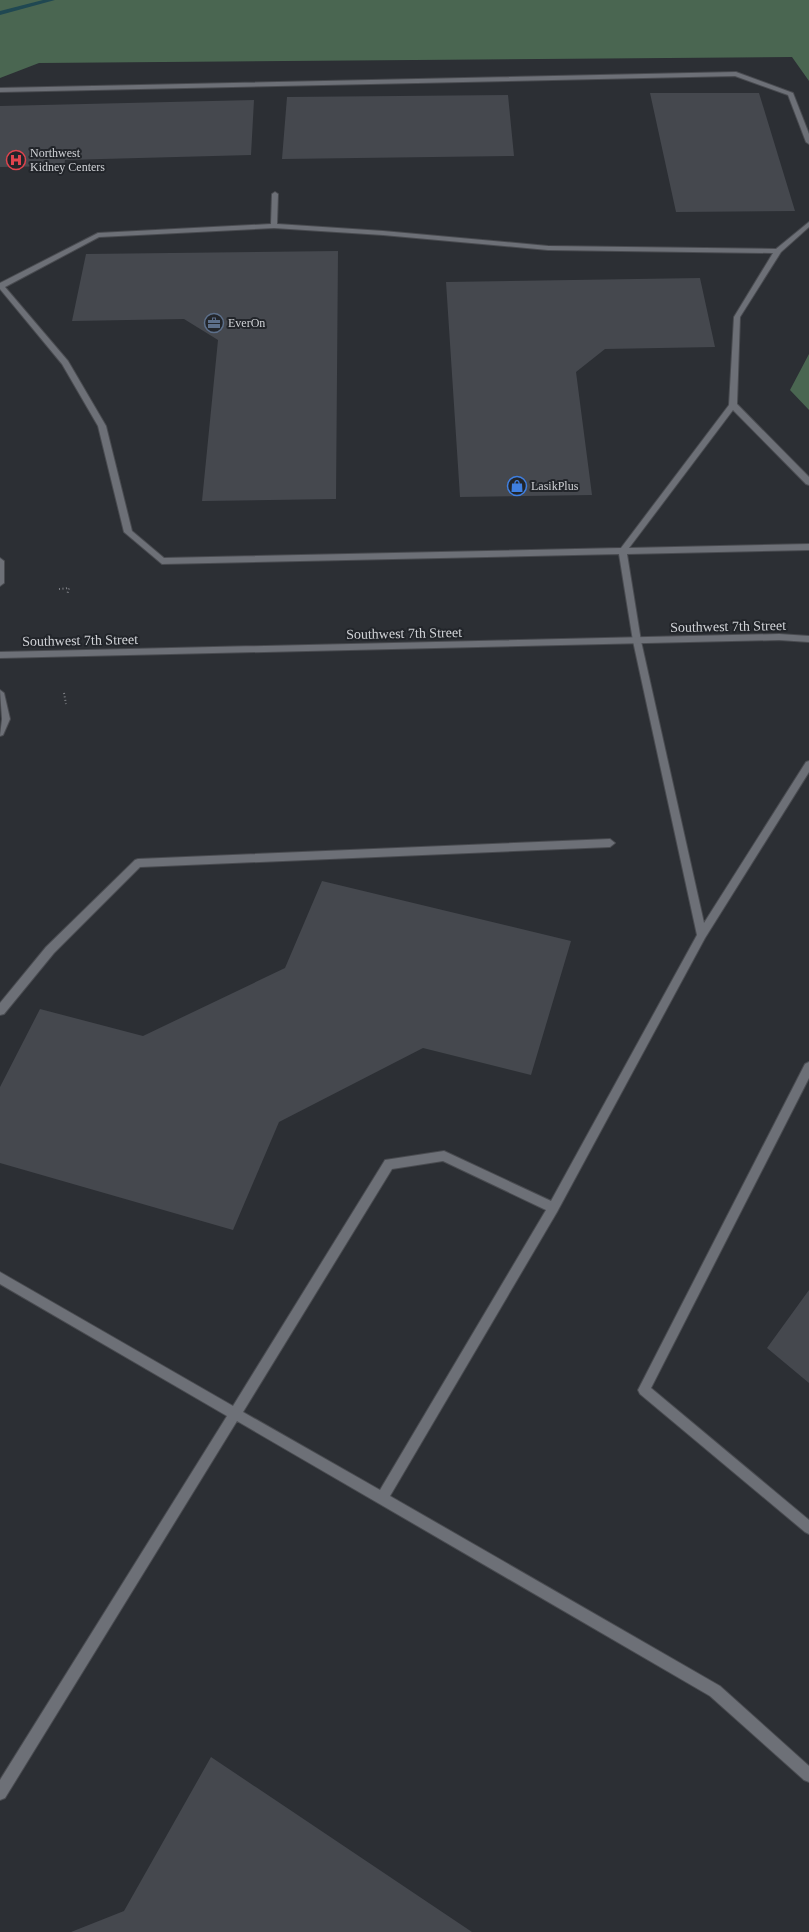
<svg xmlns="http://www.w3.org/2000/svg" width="809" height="1932" font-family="'Times New Roman',serif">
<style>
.forest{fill:#4a6651}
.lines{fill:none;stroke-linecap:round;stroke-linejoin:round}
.stream{fill:#204852;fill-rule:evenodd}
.building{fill:#45484e}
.lane-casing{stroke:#494b50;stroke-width:2}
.secondary-casing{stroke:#494b50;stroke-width:2}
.path{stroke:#7f8186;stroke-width:2;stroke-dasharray:1 2.5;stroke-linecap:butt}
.lane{fill:#6d7077;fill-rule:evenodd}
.secondary{fill:#6d7077;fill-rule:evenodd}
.labels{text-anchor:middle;stroke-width:4;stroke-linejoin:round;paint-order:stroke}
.far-poi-label{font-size:12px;fill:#d0d2d6;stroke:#22252a;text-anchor:start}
.street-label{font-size:14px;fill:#d0d2d6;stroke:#22252a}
</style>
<rect width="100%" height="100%" fill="#2c2f34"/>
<!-- forest -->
<path class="forest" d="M0,0H809V81L792,57L39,63L0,78Z
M809,354V410L790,390Z"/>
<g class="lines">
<!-- stream -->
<path class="stream" d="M43,0H55L0,15V11Z"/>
</g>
<!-- building -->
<path class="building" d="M650,93H759L795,211L676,212Z
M508,95L514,156L282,159L287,97Z
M254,100L251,155L65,160L64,166L0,167V106Z
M338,251L336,499L202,501L218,340L184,319L72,321L86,254Z
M700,278L715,347L605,349L576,372L592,495L460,497L446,282Z
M322,881L571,941L531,1075L423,1048L279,1122L233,1230L0,1163V1087L40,1009L143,1036L285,968Z
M809,1290V1383L767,1348Z
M211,1757L472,1932H71L124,1911Z"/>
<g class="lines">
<!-- lane casing -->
<g class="lane-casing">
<path id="lane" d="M736,72L793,93L809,134V144L806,142L788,95L735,76L0,92V88Z
M275,192L278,194L277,224L383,231L548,246L776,249L809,222V227L781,252L740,317L737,404L809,477V485L806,484L733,410L629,548L809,544V550L627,554L641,641L704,923L806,762L809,761V772L705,938L557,1212L390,1496L720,1686L809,1766V1782L804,1780L710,1696L237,1421L5,1798L0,1800V1780L227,1416L0,1284V1272L233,1406L385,1160L444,1151L551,1201L697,935L633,641L619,554L162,564L124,532L98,426L62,364L0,289V283L98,233L271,224L272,194ZM274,228L383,235L548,250L773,253L734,317L729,405L621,548L164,558L132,531L106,426L68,361L5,287L99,237ZM443,1161L546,1210L380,1490L243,1412L392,1169Z
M610,839L615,843L610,847L140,867L54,953L4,1014L0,1015V1003L46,947L135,860L138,859Z
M809,1062V1078L651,1388L809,1520V1534L805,1532L640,1394L638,1390L805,1064Z"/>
</g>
<!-- secondary casing -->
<g class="secondary-casing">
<path id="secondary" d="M0,558L4,561V583L0,586Z
M779,634L809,636V642L779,640L0,658V652Z
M0,690L4,693L10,719L3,735L0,736L2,719Z"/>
</g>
<!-- path -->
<path class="path" d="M59,589L69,588L67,595
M64,693L66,704"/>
<!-- lane -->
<use href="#lane" class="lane"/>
<!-- secondary -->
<use href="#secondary" class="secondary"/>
</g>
<!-- icons -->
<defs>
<g id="hospital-ring" transform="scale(1)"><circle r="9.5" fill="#22252a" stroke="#e0444e" stroke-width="1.5"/><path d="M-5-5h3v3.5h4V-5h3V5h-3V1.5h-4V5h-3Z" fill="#e0444e"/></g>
<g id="office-ring" transform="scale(1)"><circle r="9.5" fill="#22252a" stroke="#5c6f8a" stroke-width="1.5"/><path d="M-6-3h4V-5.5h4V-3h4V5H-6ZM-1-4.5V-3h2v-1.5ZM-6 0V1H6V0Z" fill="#5c6f8a"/></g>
<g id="shop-ring" transform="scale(1)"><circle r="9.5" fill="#22252a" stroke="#3f7fe0" stroke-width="1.5"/><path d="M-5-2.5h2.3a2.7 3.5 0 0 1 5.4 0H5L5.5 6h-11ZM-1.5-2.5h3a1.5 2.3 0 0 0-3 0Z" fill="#3f7fe0"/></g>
</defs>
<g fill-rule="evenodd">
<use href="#hospital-ring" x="16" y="160"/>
<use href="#office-ring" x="214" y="323"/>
<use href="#shop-ring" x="517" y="486"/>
</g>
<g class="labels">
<!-- far-poi labels -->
<g class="far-poi-label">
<text x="30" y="157">Northwest<tspan x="30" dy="14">Kidney Centers</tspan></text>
<text x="228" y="327">EverOn</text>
<text x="531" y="490">LasikPlus</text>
</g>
<!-- street labels -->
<g class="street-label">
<text transform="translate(728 626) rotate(-1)" y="5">Southwest 7th Street</text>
<text transform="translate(404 633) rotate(-1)" y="5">Southwest 7th Street</text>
<text transform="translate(80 640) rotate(-1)" y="5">Southwest 7th Street</text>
</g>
</g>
</svg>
